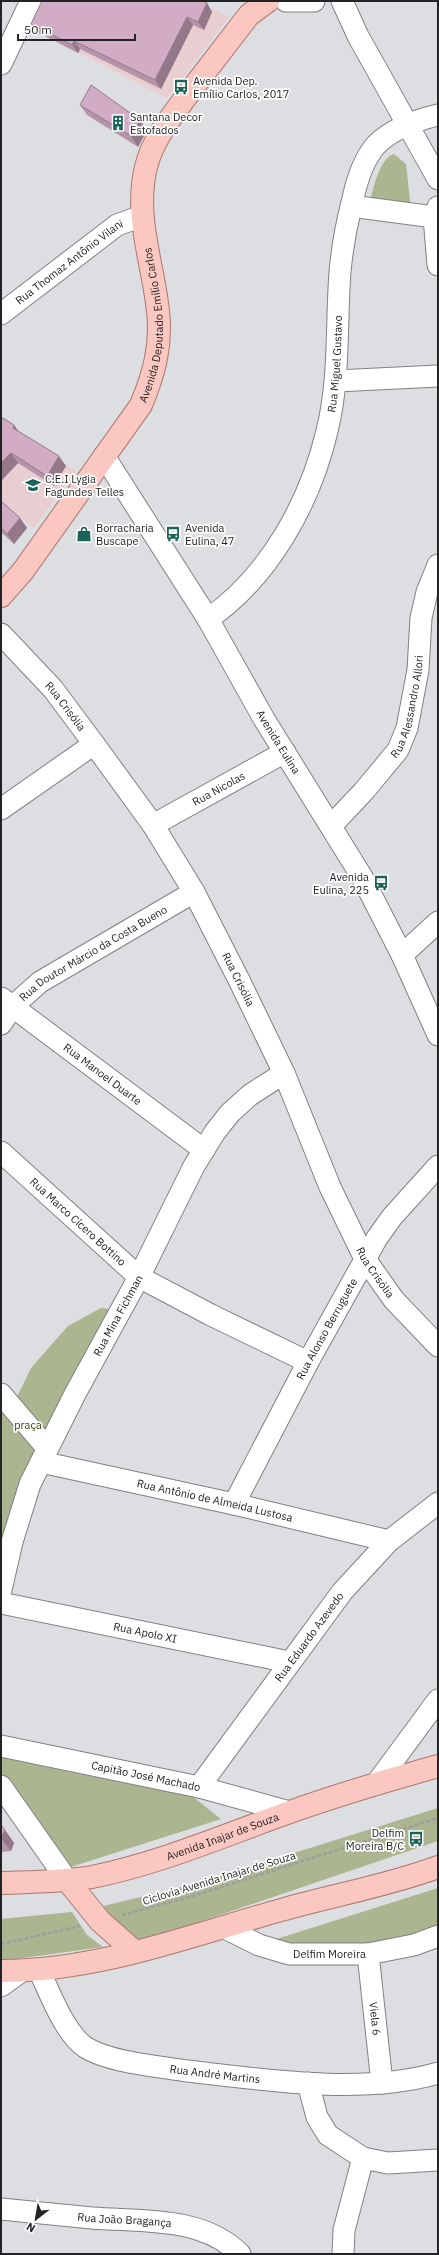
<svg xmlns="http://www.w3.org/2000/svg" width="439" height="2255" font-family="'IBM Plex Sans',sans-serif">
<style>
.education{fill:#e8cdd1}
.green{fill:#abb58f}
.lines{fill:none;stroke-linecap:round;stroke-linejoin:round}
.minor-casing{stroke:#808184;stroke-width:23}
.major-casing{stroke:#ad766f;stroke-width:24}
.path{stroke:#9c9d9f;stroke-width:2.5;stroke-dasharray:4 2;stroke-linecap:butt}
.minor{stroke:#fff;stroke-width:21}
.major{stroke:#fbc8c1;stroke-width:22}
.wall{fill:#b594a9}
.shaded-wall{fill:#937889}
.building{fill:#d2acc4;stroke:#937889}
.labels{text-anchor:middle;stroke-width:3.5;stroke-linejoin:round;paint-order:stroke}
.poi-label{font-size:11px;fill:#222324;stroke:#fff;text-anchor:start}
.street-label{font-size:11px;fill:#222324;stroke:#fff}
.park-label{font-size:11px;fill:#384302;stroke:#fff}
</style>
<rect width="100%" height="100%" fill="#dddee1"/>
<!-- education -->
<path class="education" d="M195,1L229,17L167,98L37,32Z
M10,428L76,471L33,528L1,500V439Z"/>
<!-- green -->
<path class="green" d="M394,154L406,164L411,209L369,204C373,191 379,158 394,154Z
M101,1308L116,1310L1,1566V1385L15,1401L31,1368L68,1326Z
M1,1751L192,1796L221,1819L52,1873L1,1798Z
M438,1808V1841L158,1936L134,1941L95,1908L195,1884Z
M438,1888V1935L357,1954L267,1942Z
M72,1912L87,1935L103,1947L1,1961V1919Z"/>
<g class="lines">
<!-- minor casing -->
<g class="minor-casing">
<g id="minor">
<path d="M286,1H314"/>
<path d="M342,1L358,36L438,179"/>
<path d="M1,64L31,1"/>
<path d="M351,206L434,217"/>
<path d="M438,207L434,217L438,265"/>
<path id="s1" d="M1,314L117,225L142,216"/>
<path d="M336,381L438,376"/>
<path id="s2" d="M104,456L208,619L264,719L362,877L402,955L438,1035"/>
<path id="s3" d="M208,619C269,577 310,503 327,431C340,379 336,325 340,272C342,249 346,226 352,203C356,183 362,161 376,145C392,129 417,120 438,115"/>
<path id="s4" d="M1,634L53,689L94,744L153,825L194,892L239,980L284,1073L330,1187L365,1259L394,1300L438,1346"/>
<path d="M1,809L94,744"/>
<path id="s5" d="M153,825L285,752"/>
<path id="s6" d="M331,826L364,791L398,750L407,728L418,670L421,618L427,592L438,565"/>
<path d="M402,955L438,922"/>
<path id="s7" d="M1,998L204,1150"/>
<path id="s8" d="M1,1024L13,1006L40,982L194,892"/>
<path id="s9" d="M1,1152L139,1277L211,1315L308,1362"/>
<path d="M1,1394L47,1448"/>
<path id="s10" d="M41,1462L234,1504L389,1541"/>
<path id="s11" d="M234,1504L308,1362L377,1238L392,1217L438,1166"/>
<path id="s12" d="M1,1590L12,1542L30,1484L75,1394L139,1277L194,1166L215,1132L230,1113L250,1095L284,1073"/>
<path id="s13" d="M1,1603L289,1662"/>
<path id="s14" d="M1,1746L199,1787L290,1812"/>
<path d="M376,1784L438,1700"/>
<path d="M1,1786L67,1880"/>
<path id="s15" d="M199,1787L342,1592L389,1541L438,1503"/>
<path id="s16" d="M223,1927L259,1945L289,1954H368L414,1945L438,1936"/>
<path id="s17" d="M368,1954L382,2083"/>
<path id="s18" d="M39,1970C50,1993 64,2032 85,2047C108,2062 160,2067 188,2071C266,2080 362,2095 438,2073"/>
<path d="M1,1986L22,1971"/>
<path d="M308,2083L317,2117L328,2135L363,2158L388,2163L438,2160"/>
<path id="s19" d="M1,2209C31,2212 62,2215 92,2218C142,2222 202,2216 240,2254"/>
<path d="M343,2254L344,2230L363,2158"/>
</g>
</g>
<!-- major casing -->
<g class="major-casing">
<g id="major">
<path id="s20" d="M1,596L23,571L141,405C154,374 162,345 158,311C153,263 134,216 146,167C153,138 174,113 192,89C208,68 225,46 242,24L249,15L268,1"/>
<path d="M67,1880L100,1921L135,1952"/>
<path id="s21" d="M1,1883C31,1882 62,1882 92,1877C161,1863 225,1835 290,1812C339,1794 389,1780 438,1766"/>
<path d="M1,1971C98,1971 189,1936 281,1910C333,1895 387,1886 438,1867"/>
</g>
</g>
<!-- path -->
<path class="path" d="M122,1915L193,1896L438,1818
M1,1944L80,1926"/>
<!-- minor -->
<use href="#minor" class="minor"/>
<!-- major -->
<use href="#major" class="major"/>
</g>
<!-- wall -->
<path class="wall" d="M207,3L212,12L204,30L193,25L161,89L80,49L78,53L37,32L31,24Z
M80,105L140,120L147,130L138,147L87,115Z
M14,425L18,431L66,466L54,486L18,463L1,481Z
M1,501L20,518L27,528L14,544L1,532Z
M1,1825L14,1843L11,1851L1,1852Z"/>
<!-- shaded-wall -->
<path class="shaded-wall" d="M207,3L212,12L204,30L198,22Z
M187,17L193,25L161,89L155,80Z
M74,41L80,49L78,53L72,45Z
M140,120L147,130L138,147L131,136Z
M14,425L21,435L13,428Z
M11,453L18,463L1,481V463Z
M59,456L66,466L54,486L47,476Z
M20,518L27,528L14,544L7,534Z
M5,1830L14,1843L11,1851L1,1838Z"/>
<!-- building -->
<path class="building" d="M42,1H202L207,3L198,22L187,17L155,80L74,41L72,45L31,24Z
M91,85L140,120L131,136L80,105Z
M3,418L14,425L13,428L59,456L47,476L11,453L1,463V420Z
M1,501L20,518L7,534L1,528Z
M1,1825L5,1830L1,1838Z"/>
<!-- icons -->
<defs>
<g id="bus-bare" transform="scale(1.2)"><path d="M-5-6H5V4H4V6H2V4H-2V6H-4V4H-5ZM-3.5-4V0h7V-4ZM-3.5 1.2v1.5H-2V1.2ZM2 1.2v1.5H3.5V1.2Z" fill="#1a6359" stroke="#fff" stroke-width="2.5" paint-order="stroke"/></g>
<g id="building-bare" transform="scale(1.2)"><path d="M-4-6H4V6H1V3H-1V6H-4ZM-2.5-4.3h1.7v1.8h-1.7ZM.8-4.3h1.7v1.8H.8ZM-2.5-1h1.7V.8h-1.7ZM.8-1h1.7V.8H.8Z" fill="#1a6359" stroke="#fff" stroke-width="2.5" paint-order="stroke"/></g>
<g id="school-bare" transform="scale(1.2)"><path d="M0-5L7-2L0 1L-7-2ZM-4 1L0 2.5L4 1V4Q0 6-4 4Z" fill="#1a6359" stroke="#fff" stroke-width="2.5" paint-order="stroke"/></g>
<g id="shop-bare" transform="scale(1.2)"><path d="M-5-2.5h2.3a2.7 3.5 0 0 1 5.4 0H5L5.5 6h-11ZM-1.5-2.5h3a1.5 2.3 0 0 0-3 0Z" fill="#1a6359" stroke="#fff" stroke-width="2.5" paint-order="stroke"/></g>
</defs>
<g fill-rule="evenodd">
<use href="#bus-bare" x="181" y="87"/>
<use href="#building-bare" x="118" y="123"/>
<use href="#school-bare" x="33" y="485"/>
<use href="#shop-bare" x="84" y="534"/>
<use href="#bus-bare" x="173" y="534"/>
<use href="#bus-bare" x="381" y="883"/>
<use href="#bus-bare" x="416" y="1839"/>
</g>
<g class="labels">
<!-- poi labels -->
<g class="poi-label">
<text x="193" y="85">Avenida Dep.<tspan x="193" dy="13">Emílio Carlos, 2017</tspan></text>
<text x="130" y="121">Santana Decor<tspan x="130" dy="13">Estofados</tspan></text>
<text x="45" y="483">C.E.I Lygia<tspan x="45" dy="13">Fagundes Telles</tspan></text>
<text x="96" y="532">Borracharia<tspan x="96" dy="13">Buscape</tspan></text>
<text x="185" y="532">Avenida<tspan x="185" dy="13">Eulina, 47</tspan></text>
<text x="369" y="881" text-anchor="end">Avenida<tspan x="369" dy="13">Eulina, 225</tspan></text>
<text x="404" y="1837" text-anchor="end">Delfim<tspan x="404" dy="13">Moreira B/C</tspan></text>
</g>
<!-- street labels -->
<g class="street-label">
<text dy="4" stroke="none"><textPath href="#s1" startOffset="86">Rua Thomaz Antônio Vilani</textPath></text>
<text dy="4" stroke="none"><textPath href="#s20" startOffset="319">Avenida Deputado Emílio Carlos</textPath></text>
<text dy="4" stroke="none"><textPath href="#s3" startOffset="295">Rua Miguel Gustavo</textPath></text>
<text dy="4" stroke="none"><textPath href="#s6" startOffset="146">Rua Alessandro Allori</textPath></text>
<text dy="4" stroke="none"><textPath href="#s4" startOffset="97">Rua Crisólia</textPath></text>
<text dy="4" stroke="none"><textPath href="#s2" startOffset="335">Avenida Eulina</textPath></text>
<text dy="4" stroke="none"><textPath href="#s5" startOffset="75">Rua Nicolas</textPath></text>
<text dy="4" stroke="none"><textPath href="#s8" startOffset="118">Rua Doutor Márcio da Costa Bueno</textPath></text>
<text dy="4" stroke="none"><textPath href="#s4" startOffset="421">Rua Crisólia</textPath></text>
<text dy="4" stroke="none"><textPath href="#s7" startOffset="127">Rua Manoel Duarte</textPath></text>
<text dy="4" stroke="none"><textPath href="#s9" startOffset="104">Rua Marco Cícero Bottino</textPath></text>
<text dy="4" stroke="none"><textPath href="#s4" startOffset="745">Rua Crisólia</textPath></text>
<text dy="4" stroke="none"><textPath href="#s12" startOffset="300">Rua Mina Fichman</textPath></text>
<text dy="4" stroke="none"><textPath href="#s11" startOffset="198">Rua Alonso Berruguete</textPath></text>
<text dy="4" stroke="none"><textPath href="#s10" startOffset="178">Rua Antônio de Almeida Lustosa</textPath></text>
<text dy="4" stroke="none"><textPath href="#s13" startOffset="147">Rua Apolo XI</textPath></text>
<text dy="4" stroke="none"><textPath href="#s15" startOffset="186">Rua Eduardo Azevedo</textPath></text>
<text dy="4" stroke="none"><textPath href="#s14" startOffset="148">Capitão José Machado</textPath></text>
<text dy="4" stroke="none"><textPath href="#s21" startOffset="228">Avenida Inajar de Souza</textPath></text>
<text transform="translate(219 1878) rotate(-17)" y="4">Ciclovia Avenida Inajar de Souza</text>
<text dy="4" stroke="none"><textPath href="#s16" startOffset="112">Delfim Moreira</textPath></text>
<text dy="4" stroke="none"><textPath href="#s17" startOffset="65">Viela 6</textPath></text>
<text dy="4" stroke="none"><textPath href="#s18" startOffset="224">Rua André Martins</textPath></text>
<text dy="4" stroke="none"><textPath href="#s19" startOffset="124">Rua João Bragança</textPath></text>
</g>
<!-- park labels -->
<g class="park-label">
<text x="28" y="1429">praça</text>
</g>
</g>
<!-- border -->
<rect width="439" height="2255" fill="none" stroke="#222324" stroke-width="4"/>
<!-- north arrow -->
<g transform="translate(36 2219) rotate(211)" stroke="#ffffff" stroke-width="3" paint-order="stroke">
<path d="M0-3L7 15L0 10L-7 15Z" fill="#222324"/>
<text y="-6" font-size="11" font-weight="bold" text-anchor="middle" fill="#222324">N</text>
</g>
<!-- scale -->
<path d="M18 34v6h117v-6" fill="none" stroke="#222324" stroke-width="2"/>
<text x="24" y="34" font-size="12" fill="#222324" stroke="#ffffff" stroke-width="3" paint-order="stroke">50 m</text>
</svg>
